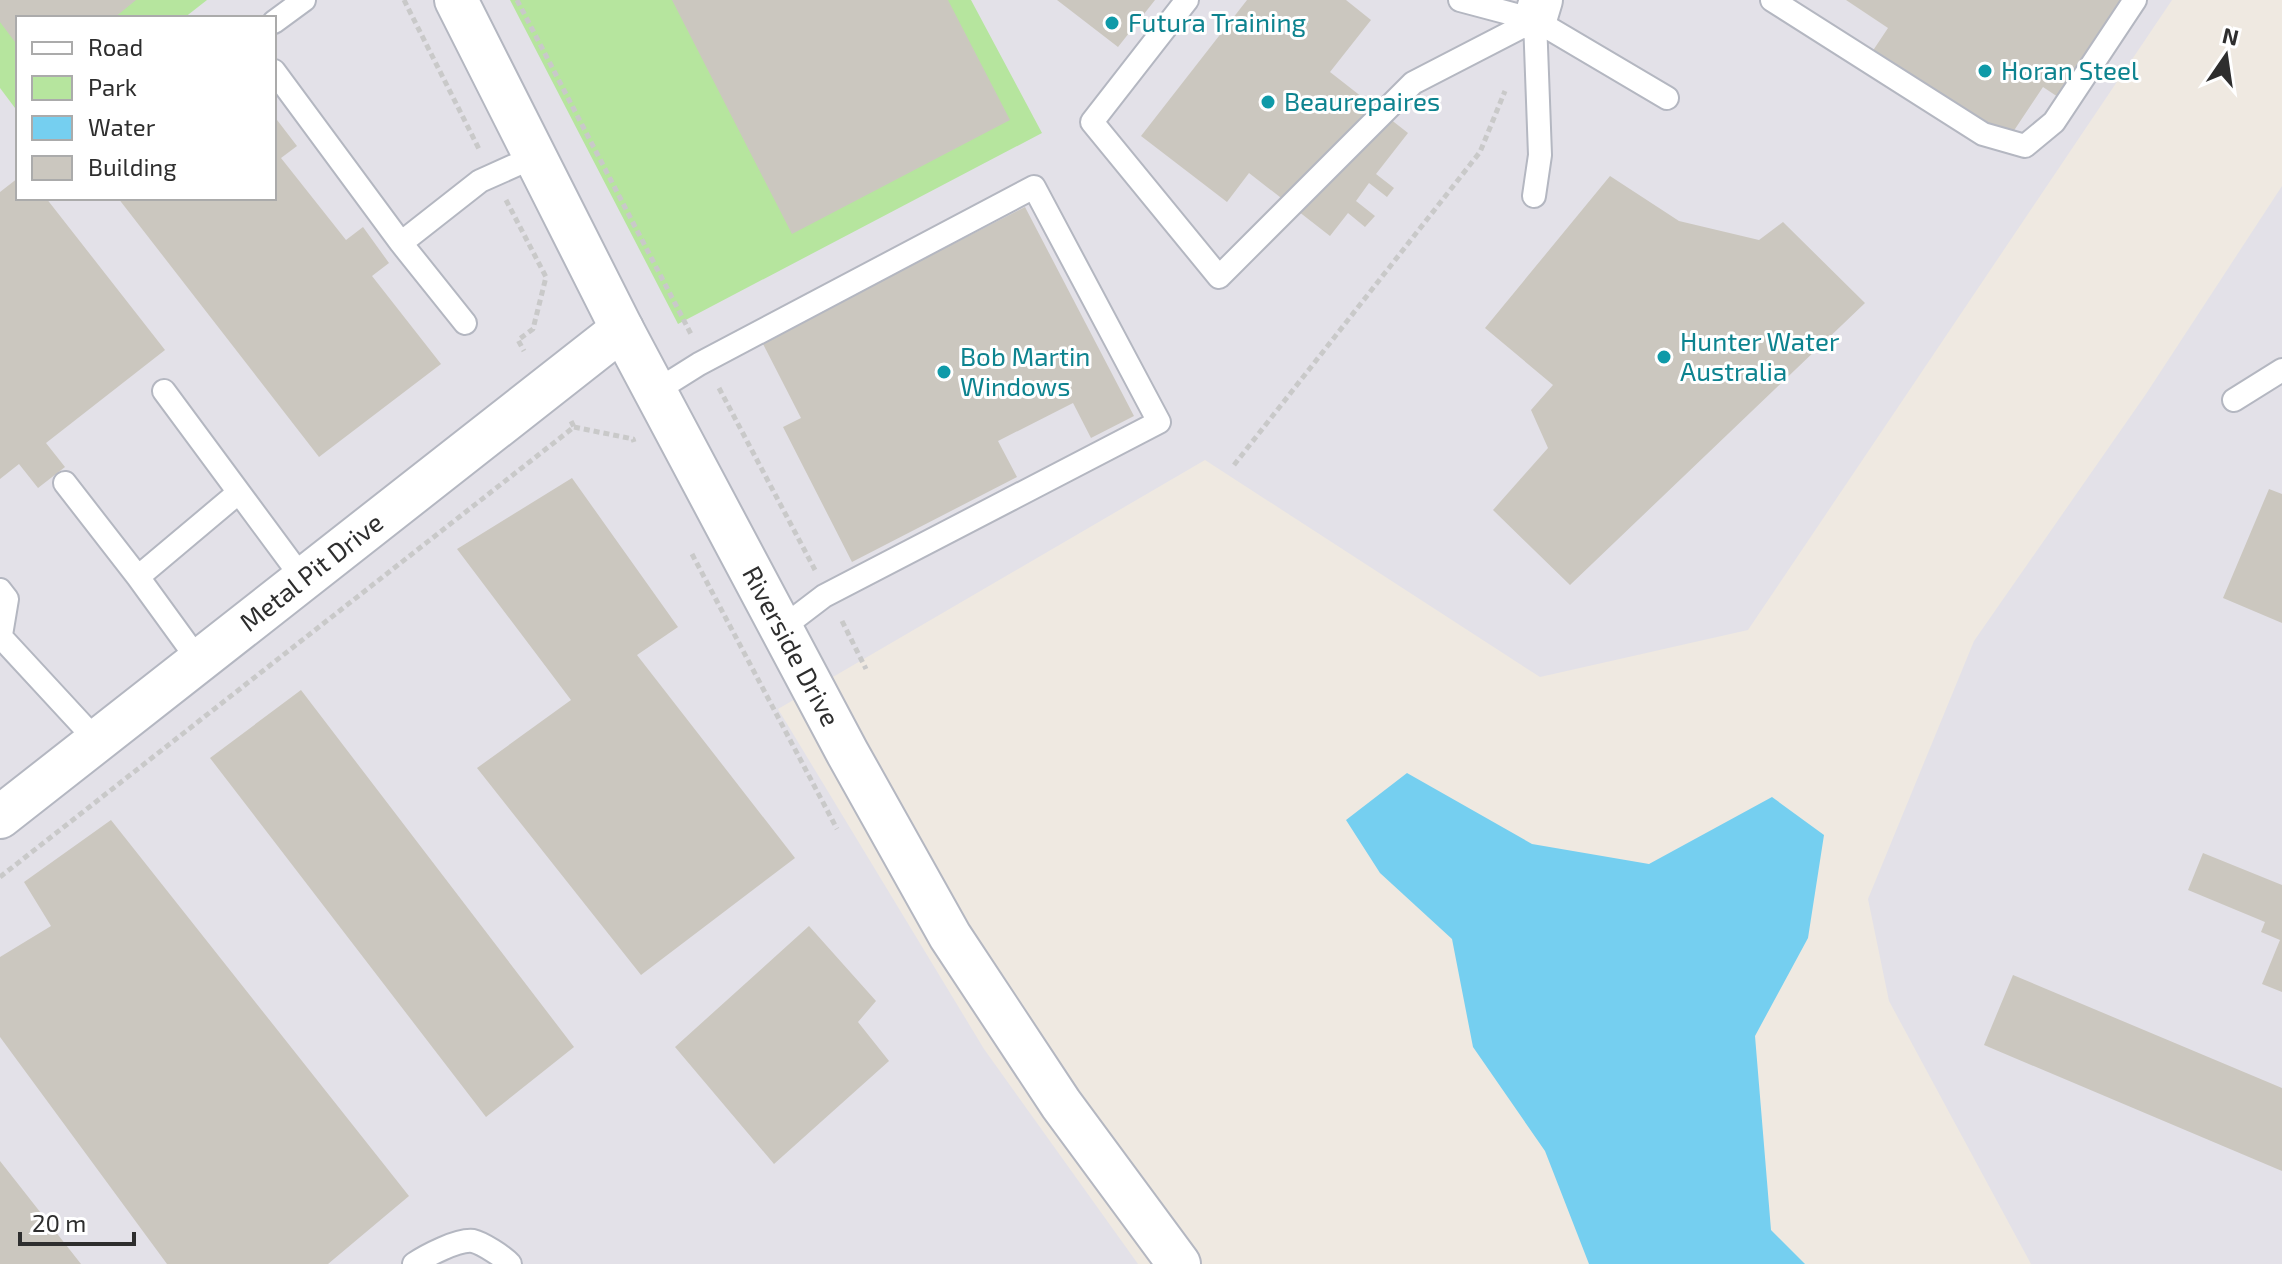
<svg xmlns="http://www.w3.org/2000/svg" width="2282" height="1264" font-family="'Exo 2',sans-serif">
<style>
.industrial{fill:#e3e1e8;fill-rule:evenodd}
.green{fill:#b6e59e}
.water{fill:#75cff0}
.building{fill:#cbc7bf}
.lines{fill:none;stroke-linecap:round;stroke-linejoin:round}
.lane-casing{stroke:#b4b7c1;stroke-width:26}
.street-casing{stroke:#b4b7c1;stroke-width:46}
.path{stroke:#c9c9c9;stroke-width:5;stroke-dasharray:6 4;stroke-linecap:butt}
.lane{stroke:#fff;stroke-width:22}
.street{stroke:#fff;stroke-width:42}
.culture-dot{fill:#0f9aa8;stroke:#fff;stroke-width:3}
.labels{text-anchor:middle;stroke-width:6;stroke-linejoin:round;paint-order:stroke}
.culture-label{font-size:26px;fill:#0d838f;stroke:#fff;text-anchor:start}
.street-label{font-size:26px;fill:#2e2e2e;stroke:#fff}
</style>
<rect width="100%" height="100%" fill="#efe9e1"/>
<!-- industrial -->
<path class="industrial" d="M0,0H2172L1748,630L1540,677L1205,460L778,709L984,1049L1138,1264H0ZM18,18H274V198H18Z
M2282,186V1264H2031L1889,1001L1868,899L1974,641L2146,394Z"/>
<!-- green -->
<path class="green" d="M0,0H207L184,18H18V112L0,88Z
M510,0H971L1042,133L678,324Z"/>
<!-- water -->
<path class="water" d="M1407,773L1532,844L1649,864L1772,797L1824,835L1808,938L1755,1036L1771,1230L1805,1264H1589L1545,1151L1473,1047L1452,939L1380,873L1346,820Z"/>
<!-- building -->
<path class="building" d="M0,0H136L114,18H18V46L0,22Z
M672,0H948L1010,120L792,234Z
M1057,0H1155L1118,47Z
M1247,0H1346L1371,20L1330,72L1408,133L1376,174L1394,188L1387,197L1369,183L1356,201L1375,216L1365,227L1348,213L1330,236L1249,173L1227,202L1141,136Z
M1846,0H2124L2058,97L2043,87L2005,144L1870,55L1888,28Z
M274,116L297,146L281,158L346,240L363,227L389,263L372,276L441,364L319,457L118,198H274Z
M1610,176L1679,221L1759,240L1783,222L1865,303L1570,585L1493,510L1548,448L1531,410L1553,385L1485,328Z
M18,178V198H46L165,350L46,443L65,467L38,488L19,464L0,479V192Z
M1025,207L1134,416L1091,438L1073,403L998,441L1017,477L852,562L783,427L801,418L762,342Z
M572,478L678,627L637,655L795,858L641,975L477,768L571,700L457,549Z
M2269,489L2282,494V623L2223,598Z
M301,690L574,1047L486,1117L210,758Z
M111,820L409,1196L328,1264H167L0,1037V957L51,926L24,882Z
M2203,853L2282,885V992L2262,984L2280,940L2261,932L2265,922L2188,890Z
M809,926L876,1001L858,1022L889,1061L774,1164L675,1047Z
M2013,975L2282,1088V1171L1984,1045Z
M0,1161L81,1264H0Z"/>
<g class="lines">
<!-- lane casing -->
<g class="lane-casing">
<path id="lane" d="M1187,0L1092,122L1219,277L1413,83L1535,20
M1460,0L1535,20
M1772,0L1983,134L2025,146L2054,122L2135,0
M274,22L304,0
M274,71L401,243L465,323
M1534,196L1540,155L1535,20L1667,98
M401,243L480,181L536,156
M164,391L303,579
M656,391L699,364L1034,187L1159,422L824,596L782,628
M2234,400L2282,370
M65,483L138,577L199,661
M138,577L238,493
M0,590L7,599L1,635
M0,636L97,741
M414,1264C426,1256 458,1239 473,1241C482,1243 504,1257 510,1264"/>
</g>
<!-- street casing -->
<g class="street-casing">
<g id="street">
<path id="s1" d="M456,0L622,329L847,752L950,936L1061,1104L1179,1264"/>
<path d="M1535,20L1541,0"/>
<path id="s2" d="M0,817L622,329"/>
</g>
</g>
<!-- path -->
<path class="path" d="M404,0L479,149
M517,0L692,336
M506,200L546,277L533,329L518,340L524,351
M719,388L815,570
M574,427L633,439L634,442
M1234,465L1480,152L1505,91
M692,554L837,829
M842,621L866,669
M0,877L574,427L570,419"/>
<!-- lane -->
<use href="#lane" class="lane"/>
<!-- street -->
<use href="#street" class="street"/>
</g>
<!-- markers -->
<g class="culture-dot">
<circle cx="1112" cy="23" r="8"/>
<circle cx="1985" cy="71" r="8"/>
<circle cx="1268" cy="102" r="8"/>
<circle cx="1664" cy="357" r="8"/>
<circle cx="944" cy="372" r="8"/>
</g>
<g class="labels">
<!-- culture labels -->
<g class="culture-label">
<text x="1128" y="32">Futura Training</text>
<text x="2001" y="80">Horan Steel</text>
<text x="1284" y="111">Beaurepaires</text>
<text x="1680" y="351">Hunter Water<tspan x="1680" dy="30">Australia</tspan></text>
<text x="960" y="366">Bob Martin<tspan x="960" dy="30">Windows</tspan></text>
</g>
<!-- street labels -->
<g class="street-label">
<text dy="9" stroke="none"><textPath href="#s2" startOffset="396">Metal Pit Drive</textPath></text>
<text dy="9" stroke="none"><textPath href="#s1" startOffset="728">Riverside Drive</textPath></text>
</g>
</g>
<!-- legend -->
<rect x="16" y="16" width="260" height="184" fill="#ffffff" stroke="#ababab" stroke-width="2"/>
<rect x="32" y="42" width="40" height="12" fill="#ffffff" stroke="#ababab" stroke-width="2"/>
<text x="88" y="56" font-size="24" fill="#2e2e2e">Road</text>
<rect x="32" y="76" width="40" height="24" fill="#b6e59e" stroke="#ababab" stroke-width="2"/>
<text x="88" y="96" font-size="24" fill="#2e2e2e">Park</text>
<rect x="32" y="116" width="40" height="24" fill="#75cff0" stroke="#ababab" stroke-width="2"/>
<text x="88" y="136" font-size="24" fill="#2e2e2e">Water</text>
<rect x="32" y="156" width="40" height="24" fill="#cbc7bf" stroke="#ababab" stroke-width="2"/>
<text x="88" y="176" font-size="24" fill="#2e2e2e">Building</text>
<!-- north arrow -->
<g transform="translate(2226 56) rotate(13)" stroke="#ffffff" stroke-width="6" paint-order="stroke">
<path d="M0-6L14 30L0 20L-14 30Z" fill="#2e2e2e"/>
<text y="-12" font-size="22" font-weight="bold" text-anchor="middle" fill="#2e2e2e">N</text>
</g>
<!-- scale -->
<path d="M20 1232v12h114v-12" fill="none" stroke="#2e2e2e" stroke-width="4"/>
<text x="32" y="1232" font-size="24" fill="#2e2e2e" stroke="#ffffff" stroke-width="6" paint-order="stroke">20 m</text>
</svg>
